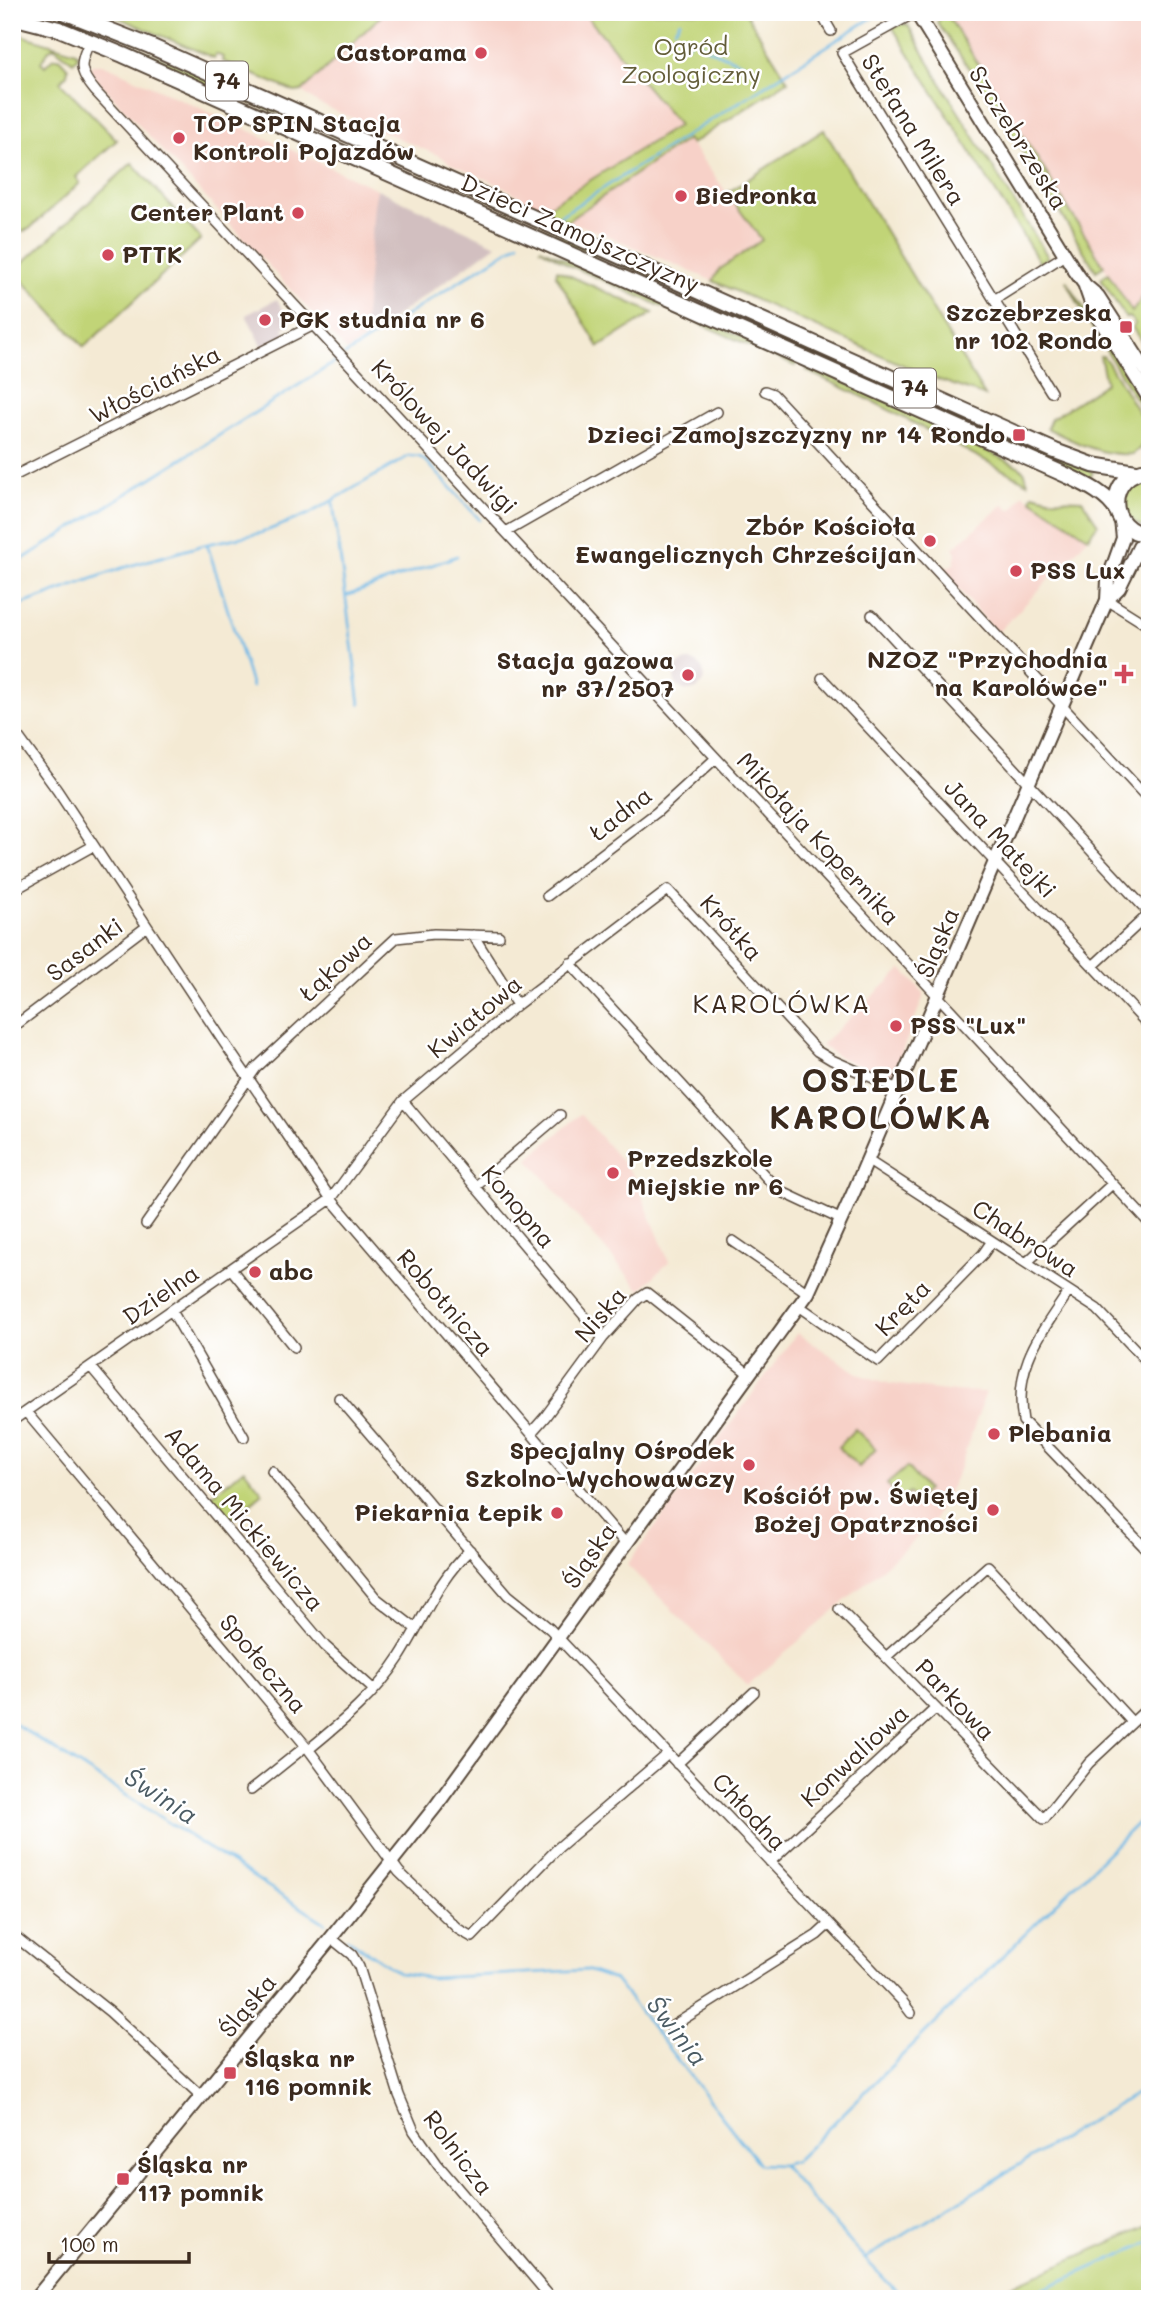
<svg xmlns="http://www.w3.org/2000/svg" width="1162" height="2311" font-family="Mali,sans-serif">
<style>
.built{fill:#f7d1c8}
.industrial{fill:#d2bfc0}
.green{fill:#c1d477;stroke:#7e7f4a;stroke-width:2}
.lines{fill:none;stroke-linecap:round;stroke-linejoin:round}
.stream{stroke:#6db8e6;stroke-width:2.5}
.street-casing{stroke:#574739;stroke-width:12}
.secondary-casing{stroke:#574739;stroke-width:16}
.primary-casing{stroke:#574739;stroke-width:18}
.street{stroke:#fff;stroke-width:9}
.secondary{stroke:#fff;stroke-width:12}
.primary{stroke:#fff;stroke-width:14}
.poi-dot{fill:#d1495b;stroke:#fff;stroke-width:2.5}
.labels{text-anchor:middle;stroke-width:5;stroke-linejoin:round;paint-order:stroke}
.shield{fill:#fff;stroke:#766a62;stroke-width:2}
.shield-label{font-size:23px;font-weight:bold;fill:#3b2a1e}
.park-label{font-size:24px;fill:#635d39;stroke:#fff}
.poi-label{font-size:24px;font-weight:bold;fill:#3b2a1e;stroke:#fff;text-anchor:start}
.street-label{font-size:24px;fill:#3b2a1e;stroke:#fff}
.neighbourhood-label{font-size:26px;letter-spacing:2px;fill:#3b2a1e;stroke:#fff}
.water-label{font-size:26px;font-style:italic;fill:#4c5c64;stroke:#fff}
.district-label{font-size:32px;font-weight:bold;letter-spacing:2px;fill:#3b2a1e;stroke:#fff}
</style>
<rect width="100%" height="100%" fill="#fff"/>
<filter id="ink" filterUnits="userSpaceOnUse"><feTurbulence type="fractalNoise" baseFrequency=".0143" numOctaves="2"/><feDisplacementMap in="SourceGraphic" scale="14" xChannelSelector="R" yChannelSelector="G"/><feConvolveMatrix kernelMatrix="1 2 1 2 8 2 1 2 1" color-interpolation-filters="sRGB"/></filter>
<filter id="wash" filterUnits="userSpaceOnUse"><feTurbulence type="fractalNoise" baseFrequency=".00686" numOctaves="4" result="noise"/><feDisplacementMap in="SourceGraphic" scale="28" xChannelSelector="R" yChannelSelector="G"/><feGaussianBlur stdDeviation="1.57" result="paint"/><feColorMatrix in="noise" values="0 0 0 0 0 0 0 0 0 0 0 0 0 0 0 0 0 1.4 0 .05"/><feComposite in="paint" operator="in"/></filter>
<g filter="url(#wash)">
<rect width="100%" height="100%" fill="#f4ead4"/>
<!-- built -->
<path class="built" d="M385,12H583L679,125L542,210L504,187L451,164L442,157L317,103L302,91Z
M945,12H1150V340L1015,126L954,24Z
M91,64H102L112,68L377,189L363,340L347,351L90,72Z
M687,139L762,240L719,270L713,281L602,233L567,221Z
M1023,494L1088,537L1072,556L997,633L942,570L954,564L956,552L953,548L1004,504L1010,510L1014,508Z
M902,969L923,992V998L891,1080L837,1056L821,1045Z
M581,1114L633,1175L664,1249L669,1262L640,1290L528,1159Z
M797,1333L861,1375L891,1384L946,1391L986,1392L959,1470L932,1525L748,1685L627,1565Z"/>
<!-- industrial -->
<path class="industrial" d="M377,189L496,245L363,340L374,205Z
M277,299L290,324L283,328L287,335L263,347L246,315Z
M674 676a15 15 0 1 1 30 0a15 15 0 1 1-30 0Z"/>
<!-- green -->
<path class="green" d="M105,12H385L302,91L295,92L222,61L223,57L216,54L214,58Z
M583,12H745L788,81L691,144L687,139L567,221L542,210L679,125Z
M946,13L1001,100L997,103L1004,119L937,22Z
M902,24L908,25L937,77L1048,257L1040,263L893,28Z
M12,32L76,52L78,57L73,62L54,47L49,50L41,62L45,66L53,58H59L68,68L67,74L60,82L117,140L76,177L80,183L29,229L12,235Z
M132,45L280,110L279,113L220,92L129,51Z
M1015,123L1104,266L1096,271L1008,128Z
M824,130L985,396L928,376L713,281L719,270L762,240L727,193Z
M132,163L201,239L84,347L14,271Z
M506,212L685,291L679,292C656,282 633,270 609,261C573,247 536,239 505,214Z
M540,248L798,362L795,366L569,265Z
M557,270L653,313L599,347L556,275Z
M1108,273L1132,312L1150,287V296L1143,298L1150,318V355L1132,327L1135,324L1130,317L1126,318L1101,279Z
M1066,280L1150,412V423L1081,309Z
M815,349L1093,472L1088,481L812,356Z
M1100,356H1103L1109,364L1141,417L1147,435L1140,448L1133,454C1102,457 1073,441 1047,428L1051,419L1106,383Z
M807,366L872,395L1020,467L1025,473L1028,483L870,400L807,371Z
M1150,478V528C1126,525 1117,503 1132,484Z
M1033,494L1052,499L1082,500L1098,524L1088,537L1031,499Z
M855,1429L876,1449L859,1467L838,1447Z
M907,1467L927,1490L916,1500L909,1493L901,1500L887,1484Z
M244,1469L263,1493L228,1522L209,1498Z
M1150,2225V2299H981Z"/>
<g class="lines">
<!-- stream -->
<path class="stream" d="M675,29L680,21
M686,45L694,38L706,48L744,64
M558,217L881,12
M345,355L519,243
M333,503L360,704
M207,544L252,687
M12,566L340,359
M346,596L457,556
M12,608L122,568L207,544L261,533L309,514L409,456L420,457L427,462L480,520
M12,1722L325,1923
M347,1938L399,1973L431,1978L587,1970L615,1980L759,2164L782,2165L865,2259L904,2299
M782,2165L795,2161L1150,1811
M866,2258L1150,2085
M1020,2299L1150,2242"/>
</g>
</g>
<g filter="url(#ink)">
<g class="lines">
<!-- street casing -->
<g class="street-casing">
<path id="street" d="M820,12L831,31
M916,12L842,53L1051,392
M90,41C79,64 78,71 96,92L1150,1224
M994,300L1065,255
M765,391L773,394L1150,801
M12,477L314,325
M506,532L717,412
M1107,600L1150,627
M872,615L1150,914
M822,678L1150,1027
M12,728L57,790L223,1041L331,1199L625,1543
M12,891L93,846
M547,896L657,812L716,758
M473,935L517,1005
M570,963L778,1190L842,1220
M1093,966L1150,913
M12,1028L146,927
M403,1101L603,1338
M867,1160L1097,1309L1150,1365
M475,1187L560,1115
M146,1224L256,1068L396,938L434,934L499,936
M733,1241L808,1293
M1026,1263L1112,1184
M231,1269L294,1347
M1069,1291C1041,1334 1013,1365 1023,1421L1150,1553
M799,1306L878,1361L983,1254L992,1241
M172,1311L244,1437
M91,1367L325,1646L373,1689
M339,1398L508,1595L550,1629L902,2001L911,2013
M26,1412L306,1746L399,1872L458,1929L472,1937L558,1848L668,1754
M12,1421L331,1199L403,1101L517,1005L668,890L817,1051L832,1060L898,1089
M531,1433L545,1417L603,1338L638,1299L647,1293L749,1374
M272,1471L376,1598L416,1629
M839,1609L1044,1819L1089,1763L1150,1706
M886,1657L988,1566L1132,1722
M309,1749C342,1722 376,1694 399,1658C423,1621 437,1580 470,1550
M677,1764L754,1692
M251,1790L306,1746
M770,1862L936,1708
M12,1934L110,2012L201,2096
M331,1938L352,1955L359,1967L399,2095L414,2131L438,2165L552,2299
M671,2027L817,1935L829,1924"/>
</g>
<!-- secondary casing -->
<g class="secondary-casing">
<path id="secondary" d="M916,12L1075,271L1085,285L1098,296L1150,377
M1085,286L1093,309L1150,400
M1107,600L1119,588L1139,547L1150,537
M35,2299L331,1938L436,1806L808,1293L855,1189L1107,600L1108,580L1123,538L1121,520"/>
</g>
<!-- primary casing -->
<g class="primary-casing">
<path id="primary" d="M64,12L150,46L1055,451L1093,465L1136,472
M12,17L59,29L123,55L1068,476C1085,484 1109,495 1118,513
M1150,470C1105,472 1105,533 1150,535"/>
</g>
<!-- street -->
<use href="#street" class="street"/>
<!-- secondary -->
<use href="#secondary" class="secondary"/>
<!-- primary -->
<use href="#primary" class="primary"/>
</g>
</g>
<!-- markers -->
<g class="poi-dot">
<circle cx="481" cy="53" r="7"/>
<circle cx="179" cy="138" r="7"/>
<circle cx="681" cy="196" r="7"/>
<circle cx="298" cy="213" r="7"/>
<circle cx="108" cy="255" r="7"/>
<circle cx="265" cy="320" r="7"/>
<rect x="1119" y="320" width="14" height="14" rx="3.5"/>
<rect x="1012" y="428" width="14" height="14" rx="3.5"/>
<circle cx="930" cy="541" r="7"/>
<circle cx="1016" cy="571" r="7"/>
<path d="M1120.5 663.5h7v7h7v7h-7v7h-7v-7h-7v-7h7z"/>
<circle cx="688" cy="675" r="7"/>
<circle cx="896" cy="1026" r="7"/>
<circle cx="613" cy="1173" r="7"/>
<circle cx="255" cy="1272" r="7"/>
<circle cx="994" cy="1434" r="7"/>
<circle cx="749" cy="1465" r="7"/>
<circle cx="993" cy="1510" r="7"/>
<circle cx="557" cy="1513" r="7"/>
<rect x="223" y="2066" width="14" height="14" rx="3.5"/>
<rect x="116" y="2172" width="14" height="14" rx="3.5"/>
</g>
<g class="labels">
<!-- shield labels -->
<g class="shield">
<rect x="206" y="61.5" width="42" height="39" rx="5"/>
<rect x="894" y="368.5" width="42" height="39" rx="5"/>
</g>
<g class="shield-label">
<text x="227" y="89">74</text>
<text x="915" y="396">74</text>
</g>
<!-- park labels -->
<g class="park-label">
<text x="691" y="55">Ogród<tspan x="691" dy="28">Zoologiczny</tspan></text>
</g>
<!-- poi labels -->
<g class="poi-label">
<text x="467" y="61" text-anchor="end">Castorama</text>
<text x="193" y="132">TOP SPIN Stacja<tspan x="193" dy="28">Kontroli Pojazdów</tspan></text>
<text x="695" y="204">Biedronka</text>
<text x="284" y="221" text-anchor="end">Center Plant</text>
<text x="122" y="263">PTTK</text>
<text x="1112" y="321" text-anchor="end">Szczebrzeska<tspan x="1112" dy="28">nr 102 Rondo</tspan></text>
<text x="279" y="328">PGK studnia nr 6</text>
<text x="1005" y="443" text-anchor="end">Dzieci Zamojszczyzny nr 14 Rondo</text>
<text x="916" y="535" text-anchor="end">Zbór Kościoła<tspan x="916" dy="28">Ewangelicznych Chrześcijan</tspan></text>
<text x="1030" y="579">PSS Lux</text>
<text x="1108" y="668" text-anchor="end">NZOZ "Przychodnia<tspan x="1108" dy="28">na Karolówce"</tspan></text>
<text x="674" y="669" text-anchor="end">Stacja gazowa<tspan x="674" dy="28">nr 37/2507</tspan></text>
<text x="910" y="1034">PSS "Lux"</text>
<text x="627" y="1167">Przedszkole<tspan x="627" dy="28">Miejskie nr 6</tspan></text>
<text x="269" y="1280">abc</text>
<text x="1008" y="1442">Plebania</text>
<text x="735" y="1459" text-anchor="end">Specjalny Ośrodek<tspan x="735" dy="28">Szkolno-Wychowawczy</tspan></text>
<text x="979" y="1504" text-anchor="end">Kościół pw. Świętej<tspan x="979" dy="28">Bożej Opatrzności</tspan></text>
<text x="543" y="1521" text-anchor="end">Piekarnia Łepik</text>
<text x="244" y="2067">Śląska nr<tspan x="244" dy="28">116 pomnik</tspan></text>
<text x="137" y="2173">Śląska nr<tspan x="137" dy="28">117 pomnik</tspan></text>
</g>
<!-- street labels -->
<g class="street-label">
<text transform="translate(913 130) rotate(58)" y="8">Stefana Milera</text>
<text transform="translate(1018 138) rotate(58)" y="8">Szczebrzeska</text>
<text transform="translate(580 234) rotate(24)" y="8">Dzieci Zamojszczyzny</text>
<text transform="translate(155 385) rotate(-27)" y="8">Włościańska</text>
<text transform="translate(444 437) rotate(47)" y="8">Królowej Jadwigi</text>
<text transform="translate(621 814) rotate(-38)" y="8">Ładna</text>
<text transform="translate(818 839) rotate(47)" y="8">Mikołaja Kopernika</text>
<text transform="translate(1000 839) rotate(47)" y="8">Jana Matejki</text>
<text transform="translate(731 928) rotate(48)" y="8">Krótka</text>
<text transform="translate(938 943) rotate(-67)" y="8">Śląska</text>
<text transform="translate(85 950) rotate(-37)" y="8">Sasanki</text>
<text transform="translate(336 967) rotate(-43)" y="8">Łąkowa</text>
<text transform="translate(475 1017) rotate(-40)" y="8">Kwiatowa</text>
<text transform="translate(518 1207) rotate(50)" y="8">Konopna</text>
<text transform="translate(1025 1239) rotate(33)" y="8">Chabrowa</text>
<text transform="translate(161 1295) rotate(-35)" y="8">Dzielna</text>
<text transform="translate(445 1303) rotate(49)" y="8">Robotnicza</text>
<text transform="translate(903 1308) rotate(-46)" y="8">Kręta</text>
<text transform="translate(601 1315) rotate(-49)" y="8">Niska</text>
<text transform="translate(244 1519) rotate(50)" y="8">Adama Mickiewicza</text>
<text transform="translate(590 1556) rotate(-55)" y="8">Śląska</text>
<text transform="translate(263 1664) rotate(50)" y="8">Społeczna</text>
<text transform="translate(955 1700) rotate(46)" y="8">Parkowa</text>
<text transform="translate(855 1756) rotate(-43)" y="8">Konwaliowa</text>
<text transform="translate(749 1812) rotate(47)" y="8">Chłodna</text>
<text transform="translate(248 2006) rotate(-50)" y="8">Śląska</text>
<text transform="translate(458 2153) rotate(53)" y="8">Rolnicza</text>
</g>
<!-- neighbourhood labels -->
<g class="neighbourhood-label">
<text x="782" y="1013">KAROLÓWKA</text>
</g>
<!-- water labels -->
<g class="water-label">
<text transform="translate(161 1796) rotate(33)" y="9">Świnia</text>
<text transform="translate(677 2031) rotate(52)" y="9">Świnia</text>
</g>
<!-- district labels -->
<g class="district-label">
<text x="881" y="1092">OSIEDLE<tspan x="881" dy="37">KAROLÓWKA</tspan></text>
</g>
</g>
<!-- margin -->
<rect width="1162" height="2311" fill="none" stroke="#fff" stroke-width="42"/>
<!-- scale -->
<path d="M49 2252v10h140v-10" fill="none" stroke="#3b2a1e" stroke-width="3.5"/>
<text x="60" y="2252" font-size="21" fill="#3b2a1e" stroke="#ffffff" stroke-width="5" paint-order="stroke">100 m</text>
</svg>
